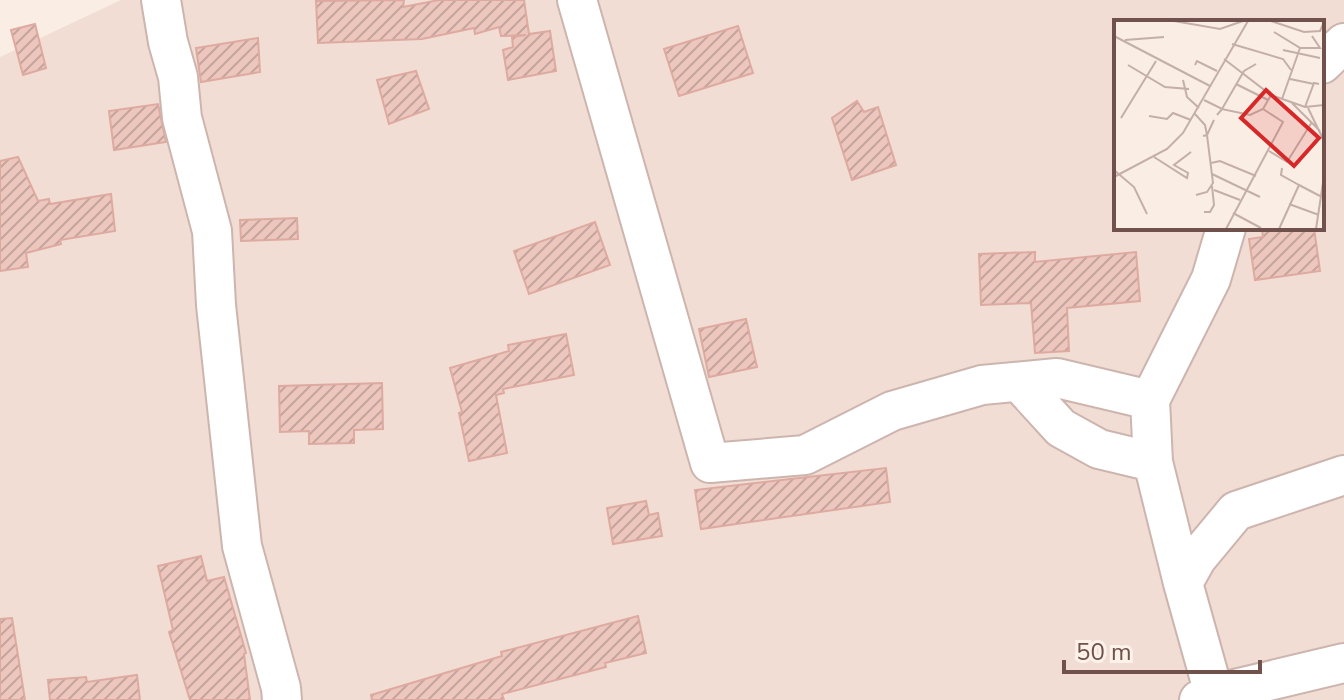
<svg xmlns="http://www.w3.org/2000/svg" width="1344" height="700" font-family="'Nunito Sans',sans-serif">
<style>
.residential{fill:#f1ddd3;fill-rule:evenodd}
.building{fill:url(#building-hatch);stroke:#deaaa0;stroke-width:2}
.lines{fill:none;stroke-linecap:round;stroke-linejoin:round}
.minor-casing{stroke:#cdb5af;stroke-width:42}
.minor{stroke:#fff;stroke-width:38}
.inset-road{fill:none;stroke:#c3afa7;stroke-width:2}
.view{fill:#d62828;fill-opacity:0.15;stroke:#d62828;stroke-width:4}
.inset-edge{fill:none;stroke:#70514c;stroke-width:4}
</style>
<defs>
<pattern id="building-hatch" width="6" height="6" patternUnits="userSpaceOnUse" patternTransform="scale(2)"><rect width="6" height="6" fill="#edc7be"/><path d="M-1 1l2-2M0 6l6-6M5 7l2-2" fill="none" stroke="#c4a49d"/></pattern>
</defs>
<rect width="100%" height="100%" fill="#faede4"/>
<!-- residential -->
<path class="residential" d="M121,0H1344V700H0V57ZM1116,22H1322V228H1116Z"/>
<!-- building -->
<path class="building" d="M404,0L403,7L439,0H524L529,34L550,31L556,71L508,80L503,50L513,47L512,37L526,35L501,36L499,27L475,34L474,28L422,39L318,43L316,1Z
M35,24L46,68L23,75L11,30Z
M738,26L753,73L679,96L664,49Z
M258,38L260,72L201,82L196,48Z
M416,71L429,109L389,124L377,80Z
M857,101L864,112L878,107L896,165L852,180L832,118Z
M158,104L166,142L114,150L109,111Z
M18,157L38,201L49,199L50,204L111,194L115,231L60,240L61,244L26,253L28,267L0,271V161Z
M297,218L298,239L241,241L240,220Z
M595,222L610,265L529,294L514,251Z
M1262,228H1314L1320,271L1255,280L1249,239L1263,237Z
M1035,252V262L1136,252L1140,301L1067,308L1069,351L1035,353L1031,303L981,305L979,254Z
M746,319L757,367L709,377L699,329Z
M566,334L574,375L503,389L504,393L496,395L507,453L469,461L459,413L462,412L450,368L509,351L508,345Z
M382,383L383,429L354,430V443L309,444V431L280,432L279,386Z
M886,468L890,502L701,529L695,490Z
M646,501L649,515L658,513L662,536L613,544L607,508Z
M201,556L207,581L224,577L246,653L244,654L250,700H190L169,632L173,630L158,566Z
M638,616L646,653L605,663L606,667L502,694L504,700H372L371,695L502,656L501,652Z
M12,618L25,700H0V619Z
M137,675L140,700H50L48,680L86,677L87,682Z"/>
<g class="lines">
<!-- minor casing -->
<g class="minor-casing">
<path id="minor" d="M161,0L168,42L178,77L182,118L212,231L216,305L242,546L281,688L282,700
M577,0L710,463L805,455L892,411L982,385L1057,378L1150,400
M1322,64L1344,43
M1019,382L1061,428L1099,449L1153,462
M1183,583L1197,558L1236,511L1344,475
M1214,694L1183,583L1153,462L1150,400L1211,279L1226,228
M1199,700L1214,694L1344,663"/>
</g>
<!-- minor -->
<use href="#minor" class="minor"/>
</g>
<!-- overview -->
<g transform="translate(1114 20)">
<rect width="210" height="210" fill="#faede4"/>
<path class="inset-road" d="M60,1L106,9L129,1M157,1L190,12L206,11L210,2M160,12L186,28L168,79M0,16L96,66M11,20L50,17M118,24L169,39L177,50M186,28H206L198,16M169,30L206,38M110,39L157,75L191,87L210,85M14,45L51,67L75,69M81,45L83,41L103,51M176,59L200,64M69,60L73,77L85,88M122,64L154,80M90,80L108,89L130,51L142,44M178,83L206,111M191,87L200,63L205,64M194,88L210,121M81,94L91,105L93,115L89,116M103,95L108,89L136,95L149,89L157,75M35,96L53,99L59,93L77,100M7,98L42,41M155,131L173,142L198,102M40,137L73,158L74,153L60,145L77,132M97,143L106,141L142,156M168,148L167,155L185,165M0,150L20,167L33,194M98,154L146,177M0,157L53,129L69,113L134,1M100,170L126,180M82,175L93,172L99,163L93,115L100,100M175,184L205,195M90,192H96L100,185L98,166M119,193L147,208M112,209L169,102L149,89M165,209L185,165L206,176M202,209L210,156"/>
<path class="view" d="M152,70L205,118L180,146L127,98Z"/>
<rect width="210" height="210" class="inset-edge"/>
</g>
<!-- scale -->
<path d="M1064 660v12h196v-12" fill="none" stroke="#70514c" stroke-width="4"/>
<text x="1076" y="660" font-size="24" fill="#70514c" stroke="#fdf2ea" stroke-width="6" paint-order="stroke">50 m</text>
</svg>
